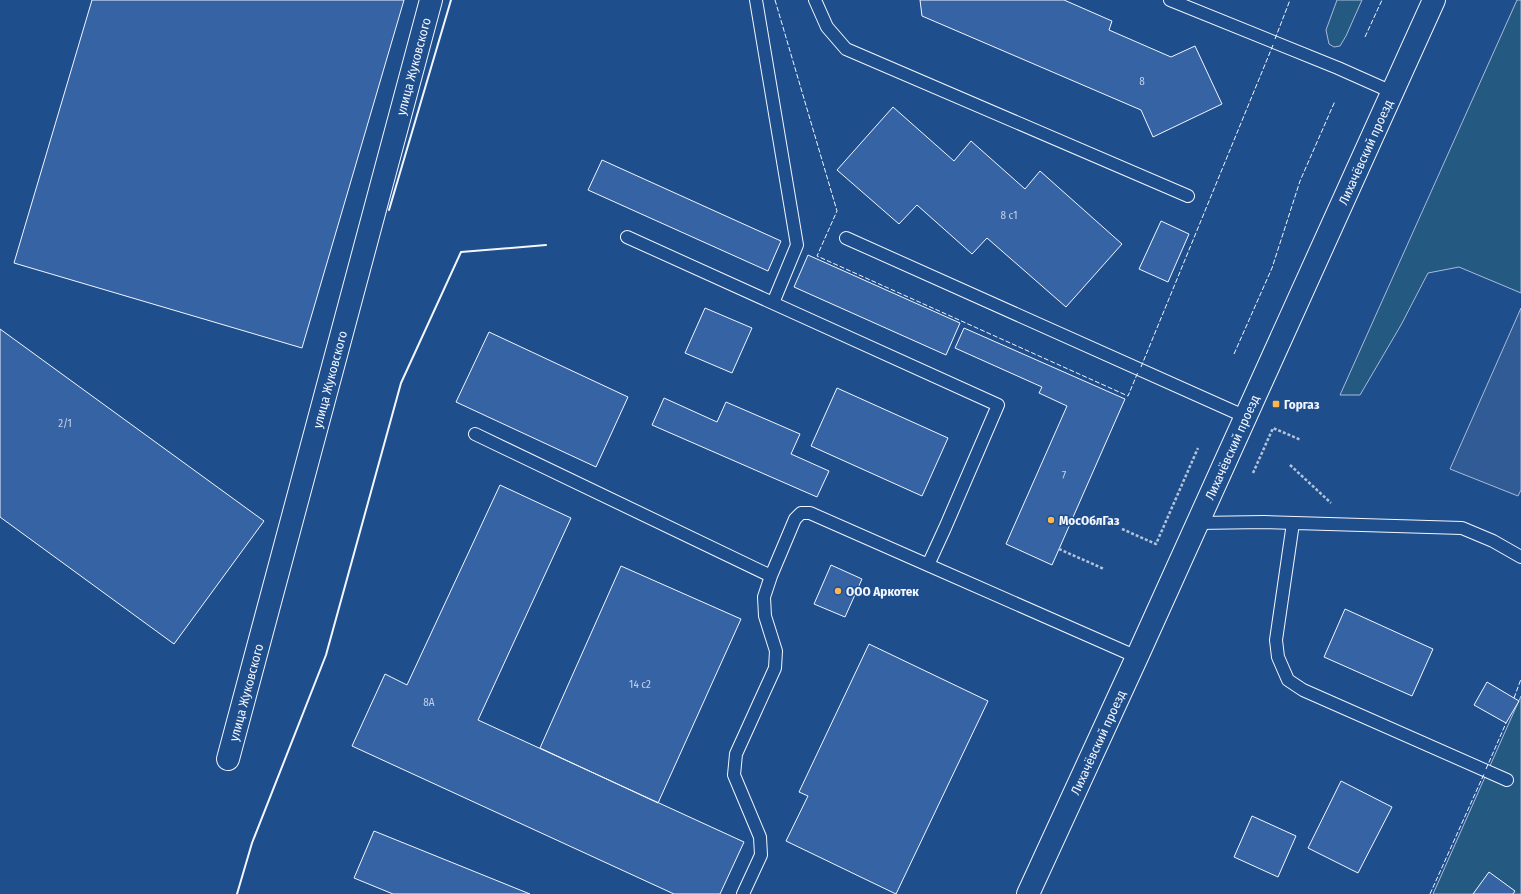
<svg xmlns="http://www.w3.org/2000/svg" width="1521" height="894" font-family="'Fira Sans Condensed',sans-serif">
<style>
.green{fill:#245a82;stroke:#a8bbd7}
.parking{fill:#305b95;stroke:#a8bbd7}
.building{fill:#3563a3;stroke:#f2f6ff}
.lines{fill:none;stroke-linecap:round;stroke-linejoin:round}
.lane-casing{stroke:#f2f6ff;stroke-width:14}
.street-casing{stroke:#f2f6ff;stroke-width:24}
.secondary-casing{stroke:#f2f6ff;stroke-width:24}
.path{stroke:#b3c4dc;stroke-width:2.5;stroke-dasharray:3 2;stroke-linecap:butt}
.lane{stroke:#1f4e8c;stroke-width:12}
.street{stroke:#1f4e8c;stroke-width:22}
.secondary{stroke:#1f4e8c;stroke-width:22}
.fence{stroke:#f2f6ff;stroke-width:1;stroke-dasharray:5 2;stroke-linecap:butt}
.wall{stroke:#f2f6ff;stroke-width:2}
.poi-dot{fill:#ffb74d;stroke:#1f4e8c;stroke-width:1.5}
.labels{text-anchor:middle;stroke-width:3;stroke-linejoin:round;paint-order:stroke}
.number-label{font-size:11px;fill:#c3d1e8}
.street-label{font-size:13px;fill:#f2f6ff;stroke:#1f4e8c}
.poi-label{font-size:13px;font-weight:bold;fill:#f2f6ff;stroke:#1f4e8c;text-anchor:start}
</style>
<rect width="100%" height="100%" fill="#1f4e8c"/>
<!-- green -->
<path class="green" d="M1337,0H1362L1346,36L1340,46L1334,47L1329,44L1326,30Z
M1517,0H1521V293L1459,267L1428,273L1401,325L1360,395H1340Z
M1521,696V894H1433Z"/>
<!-- parking -->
<path class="parking" d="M1521,308V490L1518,496L1450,469Z"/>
<!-- building -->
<path class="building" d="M92,0H404L302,348L14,263Z
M920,0H1064L1112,21L1109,30L1171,57L1195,46L1222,104L1153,137L1141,110L922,16Z
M893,107L954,161L971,141L1025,189L1040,171L1122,244L1066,307L987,238L972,254L917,205L899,224L837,170Z
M602,160L781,241L768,271L588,190Z
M1161,221L1189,234L1168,282L1139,269Z
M808,255L960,323L946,355L794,287Z
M705,308L752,328L732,373L685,353Z
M964,328L1125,399L1052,565L1006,544L1067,406L1039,393L1042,387L955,348Z
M0,329L264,521L174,644L0,517Z
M489,332L628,397L596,467L456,402Z
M837,388L948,438L922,496L811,446Z
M664,398L717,422L726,402L800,434L791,454L829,471L817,497L652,425Z
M500,485L571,518L478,720L744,842L720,894H674L352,746L385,674L407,685Z
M831,565L862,579L845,617L814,604Z
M621,566L741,619L658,803L540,748Z
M1345,609L1433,649L1412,696L1324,657Z
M869,644L988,701L896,894L786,841L808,796L799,792Z
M1487,682L1519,701L1506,723L1474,705Z
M1341,781L1392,807L1358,873L1308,848Z
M1252,816L1296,836L1278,877L1234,857Z
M374,831L530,894H393L354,878Z
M1489,872L1515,891L1513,894H1473Z"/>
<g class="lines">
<!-- lane casing -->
<g class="lane-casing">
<path id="lane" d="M756,0L797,245L773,303
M815,0L827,27L846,49L1188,196
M1170,0L1338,68L1392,92
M627,237L998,405L945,528L928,565L1137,657
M846,238L1246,417
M475,434L771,576L795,519L801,513H810L928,565
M1197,523L1264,522L1462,528L1493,541L1521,557
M1293,523L1276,640L1278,657L1288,680L1303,690L1507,780
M743,894L761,855L760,837L734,775L736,754L775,668L776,651L765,616L764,597L771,576"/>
</g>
<!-- street casing -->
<g class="street-casing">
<g id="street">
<path id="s1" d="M228,759L431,0"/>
</g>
</g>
<!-- secondary casing -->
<g class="secondary-casing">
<g id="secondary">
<path id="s2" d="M1028,894L1137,657L1434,0"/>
</g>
</g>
<!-- path -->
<path class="path" d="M1290,465L1331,503
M1253,473L1273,428L1301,440
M1122,529L1156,544L1198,448
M1059,549L1104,569"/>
<!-- lane -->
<use href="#lane" class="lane"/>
<!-- street -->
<use href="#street" class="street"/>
<!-- secondary -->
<use href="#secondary" class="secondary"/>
<!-- fence -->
<path class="fence" d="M775,0L837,211L817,256L1128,396L1138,372
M1365,37L1382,0
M1275,39L1290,0
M1234,354L1272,268L1300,181L1335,101
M1141,367L1273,45
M1514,698L1521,679
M1486,769L1506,723
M1430,894L1484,774"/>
<!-- wall -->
<path class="wall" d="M389,210L451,0
M237,894L252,843L326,655L401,383L461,252L546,245"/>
</g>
<!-- markers -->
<g class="poi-dot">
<rect x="1272" y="400" width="8" height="8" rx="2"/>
<circle cx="1051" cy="520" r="4"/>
<circle cx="838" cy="591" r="4"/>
</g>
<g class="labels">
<!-- number labels -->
<g class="number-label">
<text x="1142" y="85">8</text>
<text x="1009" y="219">8 с1</text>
<text x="65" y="427">2/1</text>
<text x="1064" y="479">7</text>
<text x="640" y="688">14 с2</text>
<text x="429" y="706">8А</text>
</g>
<!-- street labels -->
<g class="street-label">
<text dy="5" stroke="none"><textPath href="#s1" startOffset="717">улица Жуковского</textPath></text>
<text dy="5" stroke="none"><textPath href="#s2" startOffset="815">Лихачёвский проезд</textPath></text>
<text dy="5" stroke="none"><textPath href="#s1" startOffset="393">улица Жуковского</textPath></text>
<text dy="5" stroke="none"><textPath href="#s2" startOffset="491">Лихачёвский проезд</textPath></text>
<text dy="5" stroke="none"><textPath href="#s1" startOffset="69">улица Жуковского</textPath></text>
<text dy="5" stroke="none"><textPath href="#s2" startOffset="167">Лихачёвский проезд</textPath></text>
</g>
<!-- poi labels -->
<g class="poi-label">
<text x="1284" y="409">Горгаз</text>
<text x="1059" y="525">МосОблГаз</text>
<text x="846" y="596">ООО Аркотек</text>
</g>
</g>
</svg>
